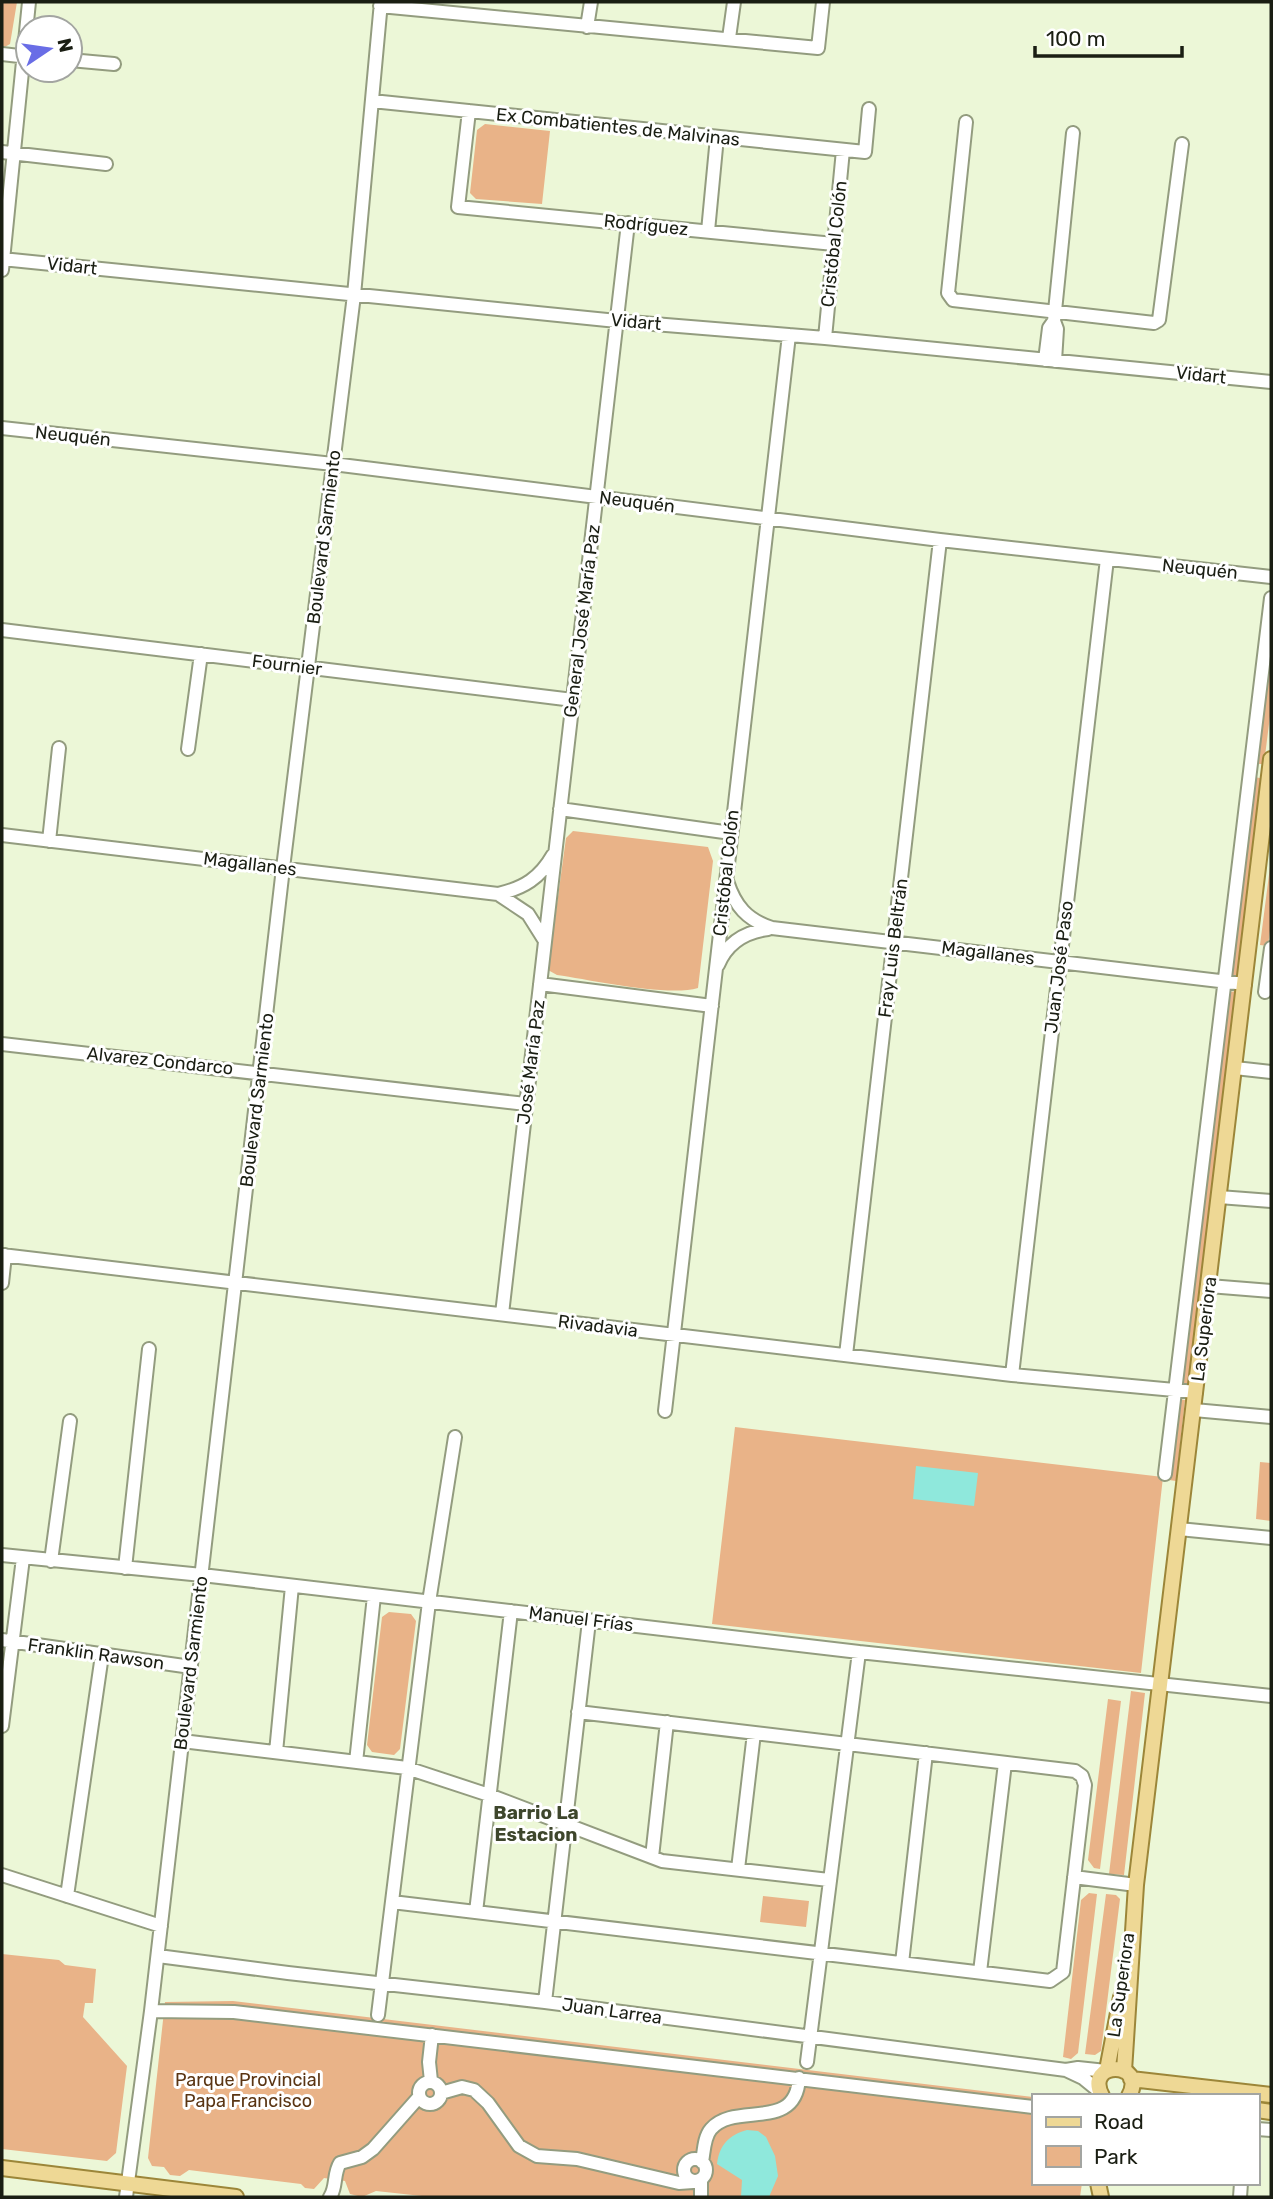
<svg xmlns="http://www.w3.org/2000/svg" width="1273" height="2199" font-family="Rubik,sans-serif">
<style>
.green{fill:#e9b388}
.water{fill:#8fe8dc}
.lines{fill:none;stroke-linecap:round;stroke-linejoin:round}
.minor-casing{stroke:#939c7f;stroke-width:16}
.major-casing{stroke:#9c8639;stroke-width:18}
.minor{stroke:#fff;stroke-width:12}
.major{stroke:#eed895;stroke-width:14}
.labels{text-anchor:middle;stroke-width:6;stroke-linejoin:round;paint-order:stroke}
.street-label{font-size:18px;fill:#1a1e13;stroke:#fff}
.park-label{font-size:18px;fill:#5a3513;stroke:#fff}
.neighbourhood-label{font-size:19px;font-weight:bold;fill:#3e462c;stroke:#fff}
</style>
<rect width="100%" height="100%" fill="#ecf7d7"/>
<!-- green -->
<path class="green" d="M2,2H17L10,44L3,48Z
M485,124L550,131L542,204L476,199L470,193L477,130Z
M1271,647V708L1264,764H1254Z
M1255,777L1264,779L1239,975H1231Z
M573,831L708,847L713,861L698,988C668,997 592,980 557,975L548,970L566,838Z
M1271,859V922L1268,946L1260,945Z
M1237,991L1189,1384L1180,1383L1229,992Z
M1179,1399L1185,1400L1176,1481L1169,1480Z
M735,1427L1163,1477L1141,1673L712,1624Z
M1260,1462L1271,1463V1521L1256,1519Z
M389,1612L411,1614L416,1621L400,1749L394,1755L372,1752L367,1745L382,1617Z
M1131,1691L1145,1693L1124,1875L1109,1874Z
M1108,1699L1121,1701L1100,1869L1094,1868L1088,1860Z
M1089,1893L1097,1894L1078,2053L1071,2059L1063,2057L1081,1900Z
M1106,1894L1116,1895L1120,1899L1101,2051L1095,2055L1085,2054Z
M763,1896L809,1901L806,1927L760,1922Z
M2,1954L59,1960L65,1965L96,1969L93,2003H85L83,2017L127,2066L116,2153L107,2161L2,2149Z
M233,2001L1033,2097V2183H1082L1080,2197H431L376,2191L362,2197L350,2194L345,2181L324,2178L314,2189L305,2188L301,2184L189,2170L180,2176L170,2175L164,2167L152,2166L148,2158L165,2002Z"/>
<!-- water -->
<path class="water" d="M916,1466L978,1473L974,1506L913,1499Z
M747,2130L758,2131L766,2137L775,2156L778,2176L769,2197H741L742,2180L717,2164C719,2145 729,2135 747,2130Z"/>
<g class="lines">
<!-- minor casing -->
<g class="minor-casing">
<path id="minor" d="M380,6L818,48L823,2
M587,27L591,2
M729,38L734,2
M2,54L28,57
M70,60L114,64
M372,101L865,152L869,109
M469,111L458,207L834,244
M966,122L948,293L953,300L1154,323L1159,320L1182,144
M2,152L106,164
M708,231L717,137
M2,259L617,321L825,338L1271,382
M2,270L29,2
M825,338L843,150
M1045,360L1049,328L1054,321
M1055,361L1057,329L1054,321L1073,133
M2,428L333,464L940,540L1271,577
M2,630L573,700
M188,749L201,654
M560,809L731,833
M2,835L498,894C524,888 540,878 553,855
M49,841L59,748
M727,881C735,906 747,920 772,928L1245,984
M498,894L528,914L545,941
M718,965C727,943 745,932 768,929
M540,984L712,1006
M1265,992L1271,948
M2,1044L526,1104
M1235,1068L1271,1072
M1219,1197L1271,1201
M2,1255L1012,1375L1196,1392
M2,1283L5,1255
M1209,1286L1271,1291
M502,1314L628,223
M846,1355L940,540
M1012,1375L1107,559
M1194,1410L1271,1417
M665,1411L789,335
M1165,1474L1271,598
M1179,1529L1271,1538
M2,1555L202,1575L859,1652L1271,1696
M51,1561L70,1421
M125,1568L149,1349
M2,1640L191,1667
M2,1726L23,1558
M182,1741L407,1768L489,1795L662,1861L829,1880
M276,1752L292,1586
M356,1762L374,1596
M652,1857L667,1722
M738,1869L754,1733
M2,1875L161,1926
M1074,1877L1136,1885
M67,1896L102,1655
M392,1902L1050,1981L1063,1972L1085,1785L1082,1776L1075,1771L578,1712
M476,1912L511,1611
M158,1956L288,1973L545,2002L1066,2070L1078,2068L1106,2071
M902,1963L926,1753
M980,1972L1005,1763
M545,2002L589,1621
M151,2011L234,2012L1033,2107
M378,2015L429,1602L455,1437
M807,2062L859,1652
M1066,2070L1083,2078L1099,2091
M431,2081L429,2062L432,2035
M419 2093a11 11 0 1 1 22 0a11 11 0 1 1-22 0Z
M441,2093L462,2087L474,2090L488,2103L519,2146L537,2156L577,2159L679,2183L693,2182
M1257,2129L1271,2130
M684 2170a11 11 0 1 1 22 0a11 11 0 1 1-22 0Z
M702,2162C704,2151 704,2137 711,2129C735,2101 796,2133 799,2078
M701,2181V2197
M126,2197L151,2011L283,868L354,295L381,2
M330,2197C337,2187 333,2174 340,2163L362,2157L373,2149L419,2097
M1240,2197L1241,2183"/>
</g>
<!-- major casing -->
<g class="major-casing">
<path id="major" d="M1107,2070L1121,1997
M1124,2071L1136,1885L1271,759
M1131,2079L1271,2095
M1102,2096C1083,2060 1148,2060 1129,2096
M1257,2110L1271,2112
M2,2168L236,2197
M1098,2183L1101,2197"/>
</g>
<!-- minor -->
<use href="#minor" class="minor"/>
<!-- major -->
<use href="#major" class="major"/>
</g>
<g class="labels">
<!-- street labels -->
<g class="street-label">
<text transform="translate(618 127) rotate(6)" y="6">Ex Combatientes de Malvinas</text>
<text transform="translate(646 225) rotate(6)" y="6">Rodríguez</text>
<text transform="translate(834 244) rotate(-84)" y="6">Cristóbal Colón</text>
<text transform="translate(72 266) rotate(6)" y="6">Vidart</text>
<text transform="translate(636 322) rotate(5)" y="6">Vidart</text>
<text transform="translate(1201 375) rotate(6)" y="6">Vidart</text>
<text transform="translate(73 436) rotate(6)" y="6">Neuquén</text>
<text transform="translate(637 502) rotate(7)" y="6">Neuquén</text>
<text transform="translate(324 537) rotate(-83)" y="6">Boulevard Sarmiento</text>
<text transform="translate(1200 569) rotate(6)" y="6">Neuquén</text>
<text transform="translate(582 621) rotate(-83)" y="6">General José María Paz</text>
<text transform="translate(287 665) rotate(7)" y="6">Fournier</text>
<text transform="translate(250 864) rotate(7)" y="6">Magallanes</text>
<text transform="translate(726 873) rotate(-84)" y="6">Cristóbal Colón</text>
<text transform="translate(893 948) rotate(-83)" y="6">Fray Luis Beltrán</text>
<text transform="translate(988 953) rotate(7)" y="6">Magallanes</text>
<text transform="translate(1059 967) rotate(-83)" y="6">Juan José Paso</text>
<text transform="translate(160 1061) rotate(6)" y="6">Alvarez Condarco</text>
<text transform="translate(531 1062) rotate(-83)" y="6">José María Paz</text>
<text transform="translate(257 1100) rotate(-83)" y="6">Boulevard Sarmiento</text>
<text transform="translate(598 1326) rotate(7)" y="6">Rivadavia</text>
<text transform="translate(1204 1329) rotate(-83)" y="6">La Superiora</text>
<text transform="translate(581 1619) rotate(7)" y="6">Manuel Frías</text>
<text transform="translate(96 1654) rotate(8)" y="6">Franklin Rawson</text>
<text transform="translate(191 1663) rotate(-83)" y="6">Boulevard Sarmiento</text>
<text transform="translate(1121 1985) rotate(-82)" y="6">La Superiora</text>
<text transform="translate(612 2011) rotate(8)" y="6">Juan Larrea</text>
</g>
<!-- park labels -->
<g class="park-label">
<text x="248" y="2086">Parque Provincial<tspan x="248" dy="21">Papa Francisco</tspan></text>
</g>
<!-- neighbourhood labels -->
<g class="neighbourhood-label">
<text x="536" y="1819">Barrio La<tspan x="536" dy="22">Estacion</tspan></text>
</g>
</g>
<!-- border -->
<rect width="1273" height="2199" fill="none" stroke="#1a1e13" stroke-width="7"/>
<!-- legend -->
<rect x="1032" y="2094" width="228" height="91" fill="#ffffff" stroke="#a3a5a1" stroke-width="2"/>
<rect x="1046" y="2117" width="35" height="10" fill="#eed895" stroke="#a3a5a1" stroke-width="2"/>
<text x="1094" y="2129" font-size="21" fill="#1a1e13">Road</text>
<rect x="1046" y="2146" width="35" height="21" fill="#e9b388" stroke="#a3a5a1" stroke-width="2"/>
<text x="1094" y="2164" font-size="21" fill="#1a1e13">Park</text>
<!-- north arrow -->
<g transform="translate(49 49) rotate(77)"><circle r="33" fill="#ffffff" stroke="#a3a5a1" stroke-width="2"/>
<path d="M0-5L12 26L0 18L-12 26Z" fill="#696de6"/>
<text y="-10" font-size="19" font-weight="bold" text-anchor="middle" fill="#1a1e13">N</text>
</g>
<!-- scale -->
<path d="M1035 46v10h147v-10" fill="none" stroke="#1a1e13" stroke-width="3.5"/>
<text x="1046" y="46" font-size="21" fill="#1a1e13" stroke="#ffffff" stroke-width="5" paint-order="stroke">100 m</text>
</svg>
